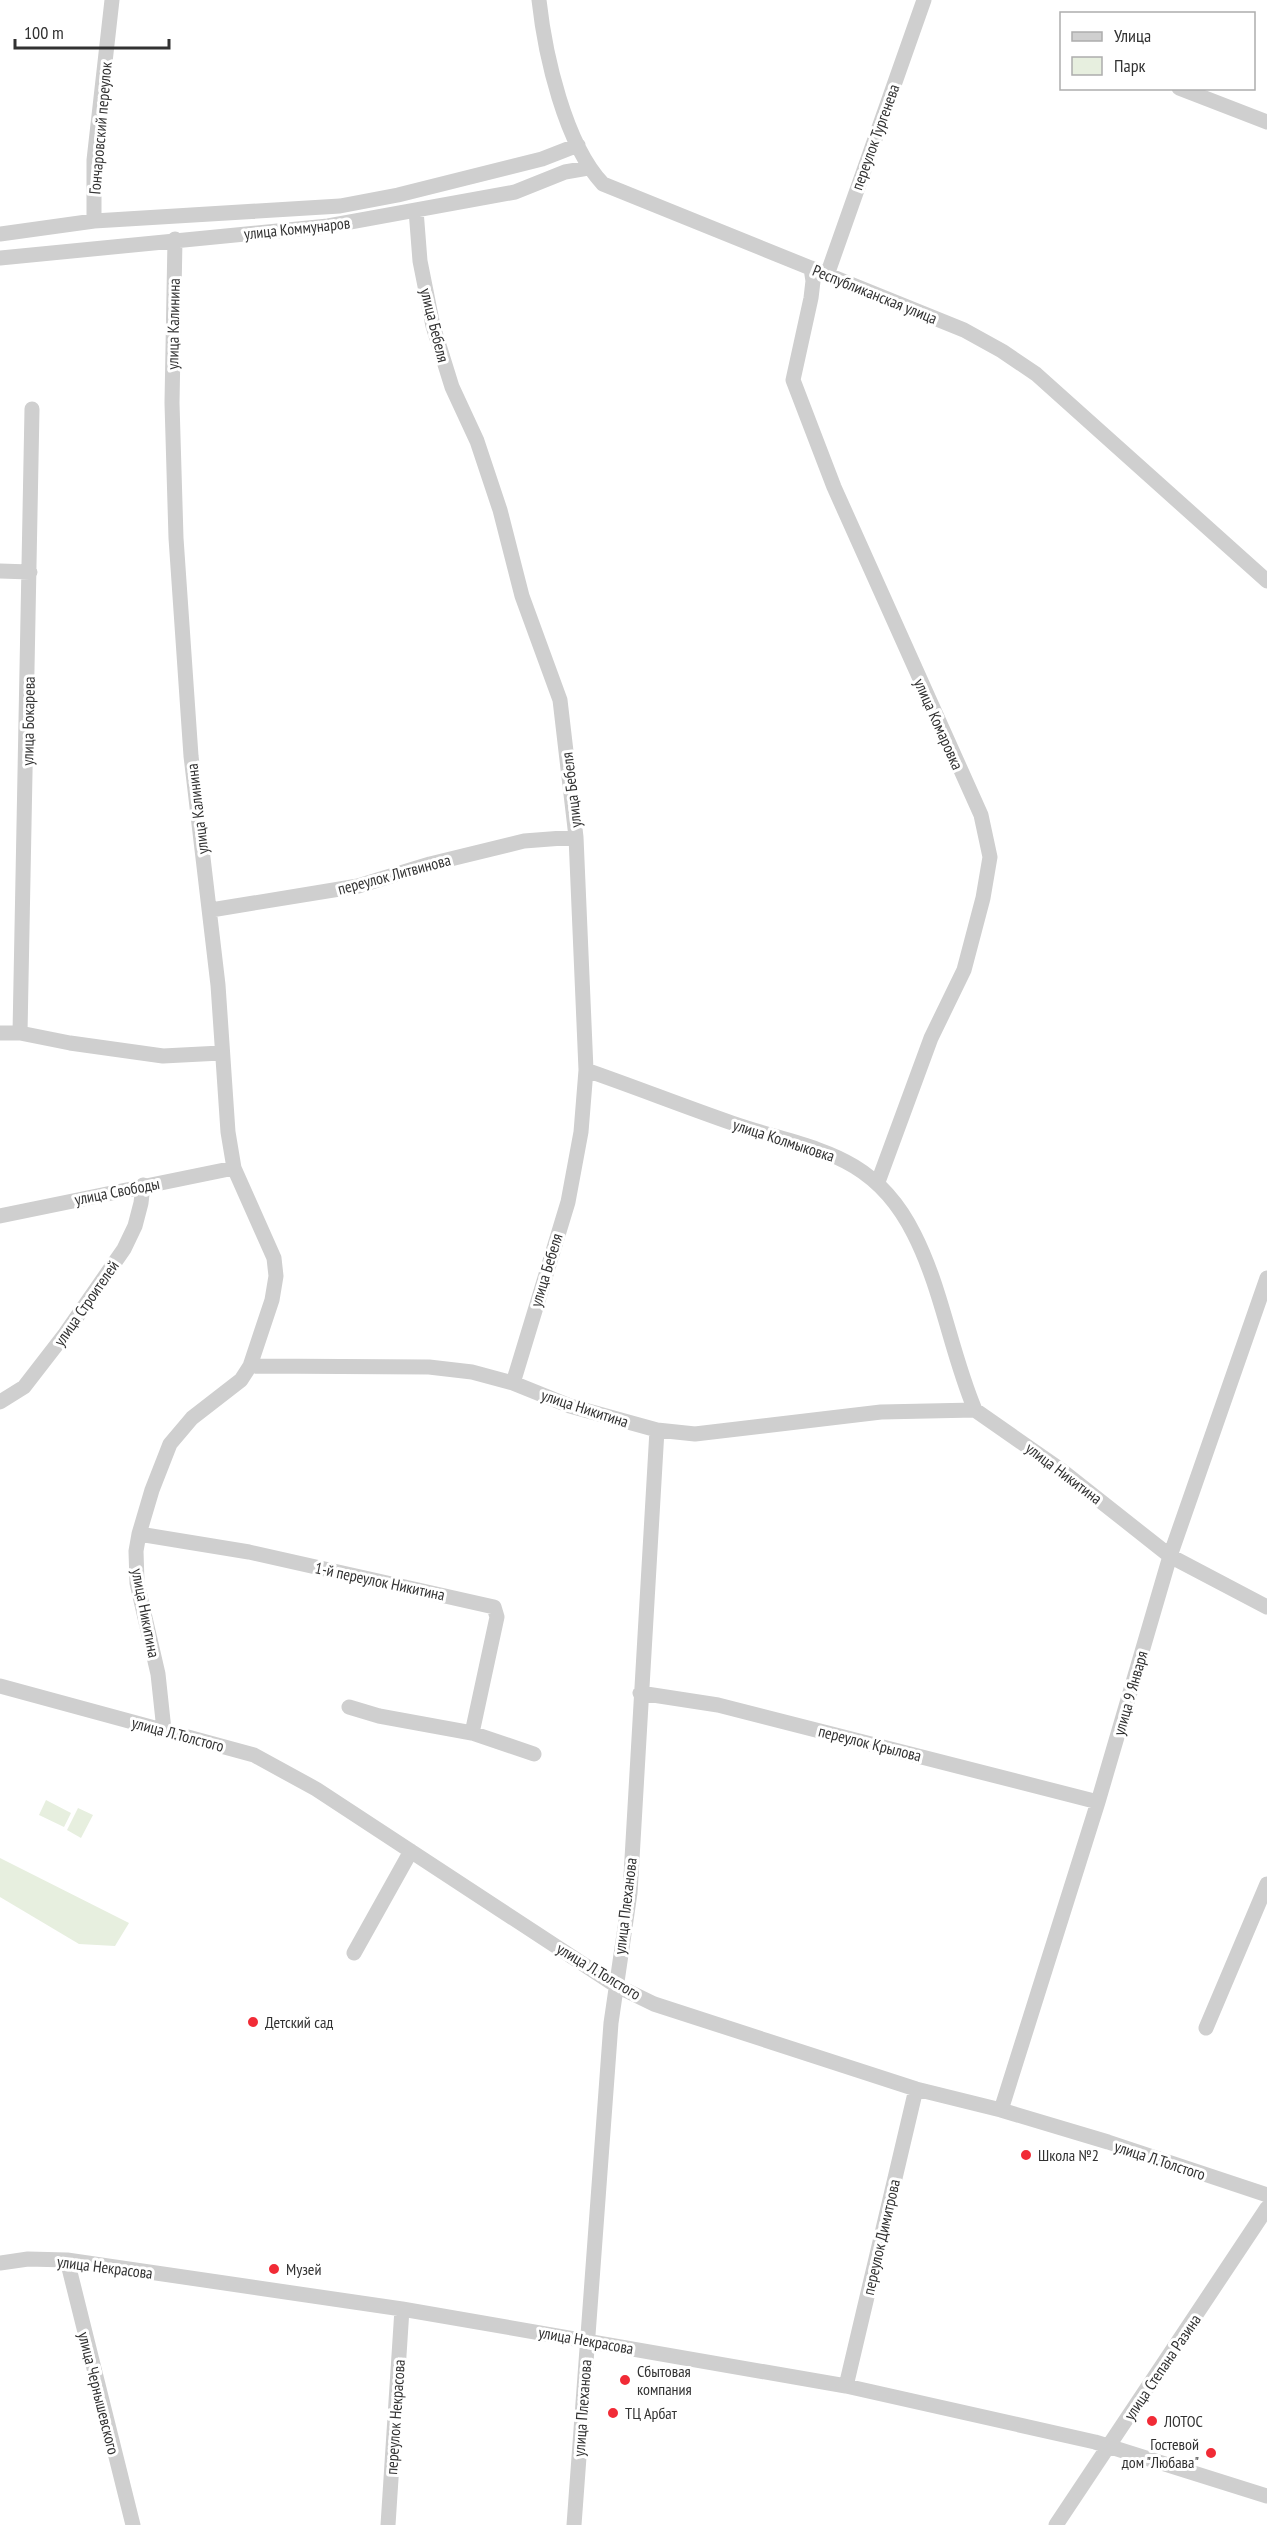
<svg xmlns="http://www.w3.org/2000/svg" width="1267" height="2525" font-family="'PT Sans Narrow',sans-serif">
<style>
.green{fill:#e7efdf}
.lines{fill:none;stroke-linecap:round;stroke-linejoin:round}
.minor{stroke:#cfcfcf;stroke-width:15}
.poi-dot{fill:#f12b36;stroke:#fff;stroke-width:2}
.labels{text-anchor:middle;stroke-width:6;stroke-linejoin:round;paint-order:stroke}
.street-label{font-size:16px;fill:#323232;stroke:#fff}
.poi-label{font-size:16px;fill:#323232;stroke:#fff;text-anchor:start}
</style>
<rect width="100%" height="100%" fill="#fff"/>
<!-- green -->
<path class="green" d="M46,1800L71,1813L64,1827L39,1815Z
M78,1808L93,1815L81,1838L67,1830Z
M0,1858L129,1923L115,1946L79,1944L0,1897Z"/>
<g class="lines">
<!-- minor -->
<path class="minor" d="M539,0C545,55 565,144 603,184L964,330L1002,351L1036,374L1267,581
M1179,88L1267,122
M416,210L420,261L433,326L452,387L477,441L500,510L522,596L560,700L576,837L586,1070L581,1132L568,1202L513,1383
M94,221V160L112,0
M0,234L94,221L340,206L398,195L542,159L578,145
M175,239L172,403L176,538L191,756L218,985L228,1132L234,1168L274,1258L276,1276L272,1300L250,1366
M0,258L328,226L515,192L565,172L588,168
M811,268L813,281L811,298L793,380L834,487L981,815L990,857L983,898L964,970L931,1038L878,1182
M827,275L924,0
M0,571L30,572
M211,910L358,886L430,864L524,841L576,837
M0,1033H20L70,1043L163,1056L221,1053
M20,1033L32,409
M586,1070C635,1087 683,1106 732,1123C810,1150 872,1150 914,1234C942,1289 951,1353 975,1410
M0,1216L234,1168
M0,1402L24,1387L65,1334L124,1249L135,1226L141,1203L143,1185
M139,1534L249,1552L494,1607L497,1617L472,1733L379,1716L349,1707
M0,1686L254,1755L316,1789L615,1985L654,2004L916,2089L1001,2110L1108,2142L1267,2195
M640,1693L718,1705L1098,1802
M164,1730L158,1674L137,1583L136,1551L139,1534L152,1490L170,1444L192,1418L241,1380L250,1366L429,1367L472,1372L513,1383L570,1406L657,1430L695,1434L881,1412L975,1410L1061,1470L1170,1556L1267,1607
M472,1733L534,1754
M354,1953L411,1851
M1206,2028L1267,1884
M1001,2110L1098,1802L1170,1556L1267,1278
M67,2260L133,2525
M0,2263L28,2259L67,2260L402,2309L846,2386L1095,2442L1267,2496
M846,2386L916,2089
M388,2525L402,2309
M574,2525L611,2023L630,1893L657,1430
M1056,2525L1267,2208"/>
</g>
<!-- markers -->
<g class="poi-dot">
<circle cx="253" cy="2022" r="6"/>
<circle cx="1026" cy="2155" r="6"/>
<circle cx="274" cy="2269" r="6"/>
<circle cx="625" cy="2380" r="6"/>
<circle cx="613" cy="2413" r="6"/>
<circle cx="1152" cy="2421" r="6"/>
<circle cx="1211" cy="2453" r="6"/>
</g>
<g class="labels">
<!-- street labels -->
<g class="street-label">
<text transform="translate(100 128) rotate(-85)" y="6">Гончаровский переулок</text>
<text transform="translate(875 137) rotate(-70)" y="6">переулок Тургенева</text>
<text transform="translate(297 228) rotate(-6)" y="6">улица Коммунаров</text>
<text transform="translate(875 294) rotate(22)" y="6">Республиканская улица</text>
<text transform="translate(173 324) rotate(-89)" y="6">улица Калинина</text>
<text transform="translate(435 325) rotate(76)" y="6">улица Бебеля</text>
<text transform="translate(28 721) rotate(-89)" y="6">улица Бокарева</text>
<text transform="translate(939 724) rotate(66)" y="6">улица Комаровка</text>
<text transform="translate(571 790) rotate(-97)" y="6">улица Бебеля</text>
<text transform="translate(197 809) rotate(-97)" y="6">улица Калинина</text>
<text transform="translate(394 874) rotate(-15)" y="6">переулок Литвинова</text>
<text transform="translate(784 1140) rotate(18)" y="6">улица Колмыковка</text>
<text transform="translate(117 1191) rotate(-11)" y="6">улица Свободы</text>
<text transform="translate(546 1270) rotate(-73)" y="6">улица Бебеля</text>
<text transform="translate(86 1303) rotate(-55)" y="6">улица Строителей</text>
<text transform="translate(585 1408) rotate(18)" y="6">улица Никитина</text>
<text transform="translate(1064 1473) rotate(37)" y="6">улица Никитина</text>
<text transform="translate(380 1581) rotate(12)" y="6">1-й переулок Никитина</text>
<text transform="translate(146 1613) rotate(79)" y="6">улица Никитина</text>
<text transform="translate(1130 1693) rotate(-74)" y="6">улица 9 Января</text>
<text transform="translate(178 1734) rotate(15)" y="6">улица Л.Толстого</text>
<text transform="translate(870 1743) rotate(14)" y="6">переулок Крылова</text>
<text transform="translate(625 1906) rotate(-83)" y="6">улица Плеханова</text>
<text transform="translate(599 1971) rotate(31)" y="6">улица Л.Толстого</text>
<text transform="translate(1160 2160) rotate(18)" y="6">улица Л.Толстого</text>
<text transform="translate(881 2237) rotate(-77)" y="6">переулок Димитрова</text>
<text transform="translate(105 2267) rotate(7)" y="6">улица Некрасова</text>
<text transform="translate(586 2340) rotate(10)" y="6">улица Некрасова</text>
<text transform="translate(1162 2367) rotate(-56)" y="6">улица Степана Разина</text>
<text transform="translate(99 2393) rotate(76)" y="6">улица Чернышевского</text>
<text transform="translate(582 2408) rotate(-86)" y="6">улица Плеханова</text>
<text transform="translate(395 2417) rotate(-86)" y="6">переулок Некрасова</text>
</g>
<!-- poi labels -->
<g class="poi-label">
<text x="265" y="2028">Детский сад</text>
<text x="1038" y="2161">Школа №2</text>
<text x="286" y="2275">Музей</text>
<text x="637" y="2377">Сбытовая<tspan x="637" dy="18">компания</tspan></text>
<text x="625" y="2419">ТЦ Арбат</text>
<text x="1164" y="2427">ЛОТОС</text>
<text x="1199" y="2450" text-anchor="end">Гостевой<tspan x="1199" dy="18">дом "Любава"</tspan></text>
</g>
</g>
<!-- legend -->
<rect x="1060" y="12" width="195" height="78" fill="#ffffff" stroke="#adadad" stroke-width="1.5"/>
<rect x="1072" y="32" width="30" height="9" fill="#cfcfcf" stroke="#adadad" stroke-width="1.5"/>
<text x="1114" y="42" font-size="18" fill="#323232">Улица</text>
<rect x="1072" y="57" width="30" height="18" fill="#e7efdf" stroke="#adadad" stroke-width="1.5"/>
<text x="1114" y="72" font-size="18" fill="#323232">Парк</text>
<!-- scale -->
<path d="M15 39v9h154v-9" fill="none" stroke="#323232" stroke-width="3"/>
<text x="24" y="39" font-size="18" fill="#323232" stroke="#ffffff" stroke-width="4.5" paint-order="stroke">100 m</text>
</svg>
